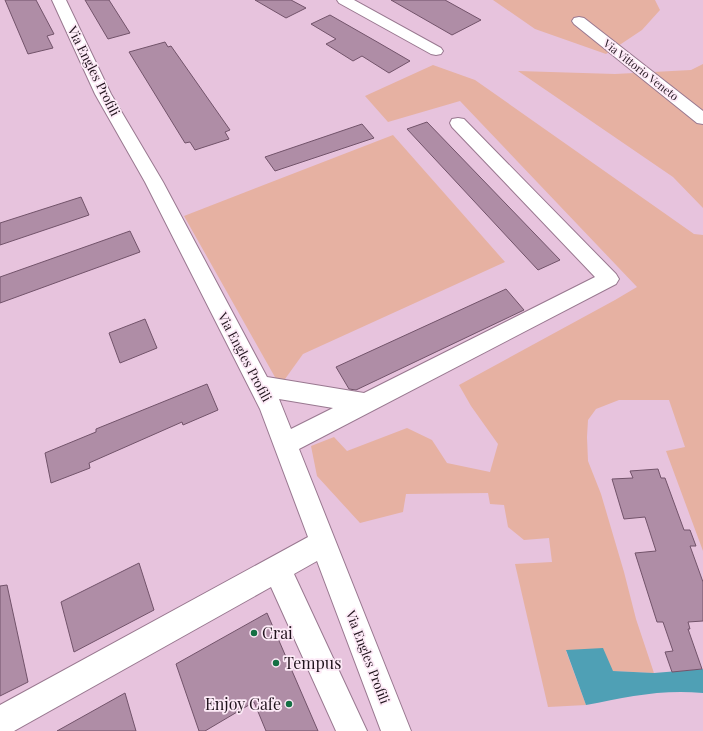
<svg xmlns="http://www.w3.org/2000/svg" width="703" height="731" font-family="'Playfair Display',serif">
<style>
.green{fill:#e6b1a2}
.water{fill:#4fa0b5}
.building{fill:#af8da6;stroke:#72536a}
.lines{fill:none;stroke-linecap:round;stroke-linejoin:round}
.minor-casing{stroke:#997890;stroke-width:2}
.minor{fill:#fff;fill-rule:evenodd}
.poi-dot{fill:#147044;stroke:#fdeaf7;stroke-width:1.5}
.labels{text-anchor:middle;stroke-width:3.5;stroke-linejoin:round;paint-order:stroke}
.far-street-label{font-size:11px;fill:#20131c;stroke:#fdeaf7}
.street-label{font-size:13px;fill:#20131c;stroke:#fdeaf7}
.near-poi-label{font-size:16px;fill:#20131c;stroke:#fdeaf7;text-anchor:start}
</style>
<rect width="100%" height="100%" fill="#e7c3dd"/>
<!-- green -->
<path class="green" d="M493,0H655L660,10L642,30L606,54L535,29Z
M703,64V208L673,177L518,71L615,74L691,70Z
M433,65L475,80L694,234L703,235V551L666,451L685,447L669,400H619L596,409L588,420L587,437L588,461L601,494L624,572L636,619L654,673L613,671L566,651L586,705L548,707L515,564L552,562L549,538L524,540L508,527L504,505L490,504L488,493L406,494L403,512L360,523L317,476L311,446L334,437L347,451L407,428L432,440L447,463L490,472L498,444L471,406L459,385L615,300L637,287L460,101L388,122L365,96Z
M393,135L505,262L303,354L280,386L184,216Z"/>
<!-- water -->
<path class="water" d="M603,648L613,671L654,673L703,669V693C661,689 627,697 586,705L566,650Z"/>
<!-- building -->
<path class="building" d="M5,0H36L54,34L47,36L53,48L28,54Z
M85,0H109L130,33L108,39Z
M255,0H291L306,8L286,18Z
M391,0H445L481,20L452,35Z
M330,15L379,43L410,61L389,73L362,56L353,61L326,44L336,39L311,24Z
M165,42L168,47L171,46L230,130L225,132L229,139L195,150L190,142L185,143L129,52Z
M427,122L560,260L538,270L407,129Z
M362,124L374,138L275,171L265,157Z
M81,197L89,215L0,245V223Z
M130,231L140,252L0,303V277Z
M506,289L524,310L356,390L349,389L336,367Z
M145,319L157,348L120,363L109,333Z
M207,384L218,410L183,425L182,422L89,463L90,468L51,483L45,453L96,432V429Z
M658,469L661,478H665L684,530H690L696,546H690L703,582V621L688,622L690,629H688L702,669L672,672L665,652L673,651L663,622H657L635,553L656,551L645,517L624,519L612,479L633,478L630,471Z
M139,563L154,610L74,652L61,602Z
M7,585L28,682L0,696V586Z
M267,613L318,731H266L254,702L205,731H199L176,664Z
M125,693L136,731H57Z"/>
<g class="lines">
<!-- minor casing -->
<g class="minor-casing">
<path id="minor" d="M52,0H66L111,94L163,182L267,377L364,393L595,277L452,127L450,123L452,119L458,118L464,119L616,274L619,279L616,284L299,449L411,731H381L317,561L294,574L367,731H336L271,587L14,731H0V705L308,537L260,409L145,182L95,94ZM279,399L333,408L291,429Z
M337,0H354L441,48L443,51L441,54L436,55L431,54L339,3Z
M579,17L584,18L703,111V124L697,123L574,24L572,21L574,18Z"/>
</g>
<!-- minor -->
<use href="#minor" class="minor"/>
</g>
<!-- markers -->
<g class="poi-dot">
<circle cx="254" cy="633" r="4"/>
<circle cx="276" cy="663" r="4"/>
<circle cx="289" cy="704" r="4"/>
</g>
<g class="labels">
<!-- far-street labels -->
<g class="far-street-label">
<text transform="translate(641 70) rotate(38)" y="4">Via Vittorio Veneto</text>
</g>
<!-- street labels -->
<g class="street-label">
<text transform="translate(94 71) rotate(63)" y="5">Via Engles Profili</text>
<text transform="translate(245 357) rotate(62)" y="5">Via Engles Profili</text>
<text transform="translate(368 657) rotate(69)" y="5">Via Engles Profili</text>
</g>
<!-- near-poi labels -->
<g class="near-poi-label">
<text x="262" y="639">Crai</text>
<text x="284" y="669">Tempus</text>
<text x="281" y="710" text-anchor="end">Enjoy Cafe</text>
</g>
</g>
</svg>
